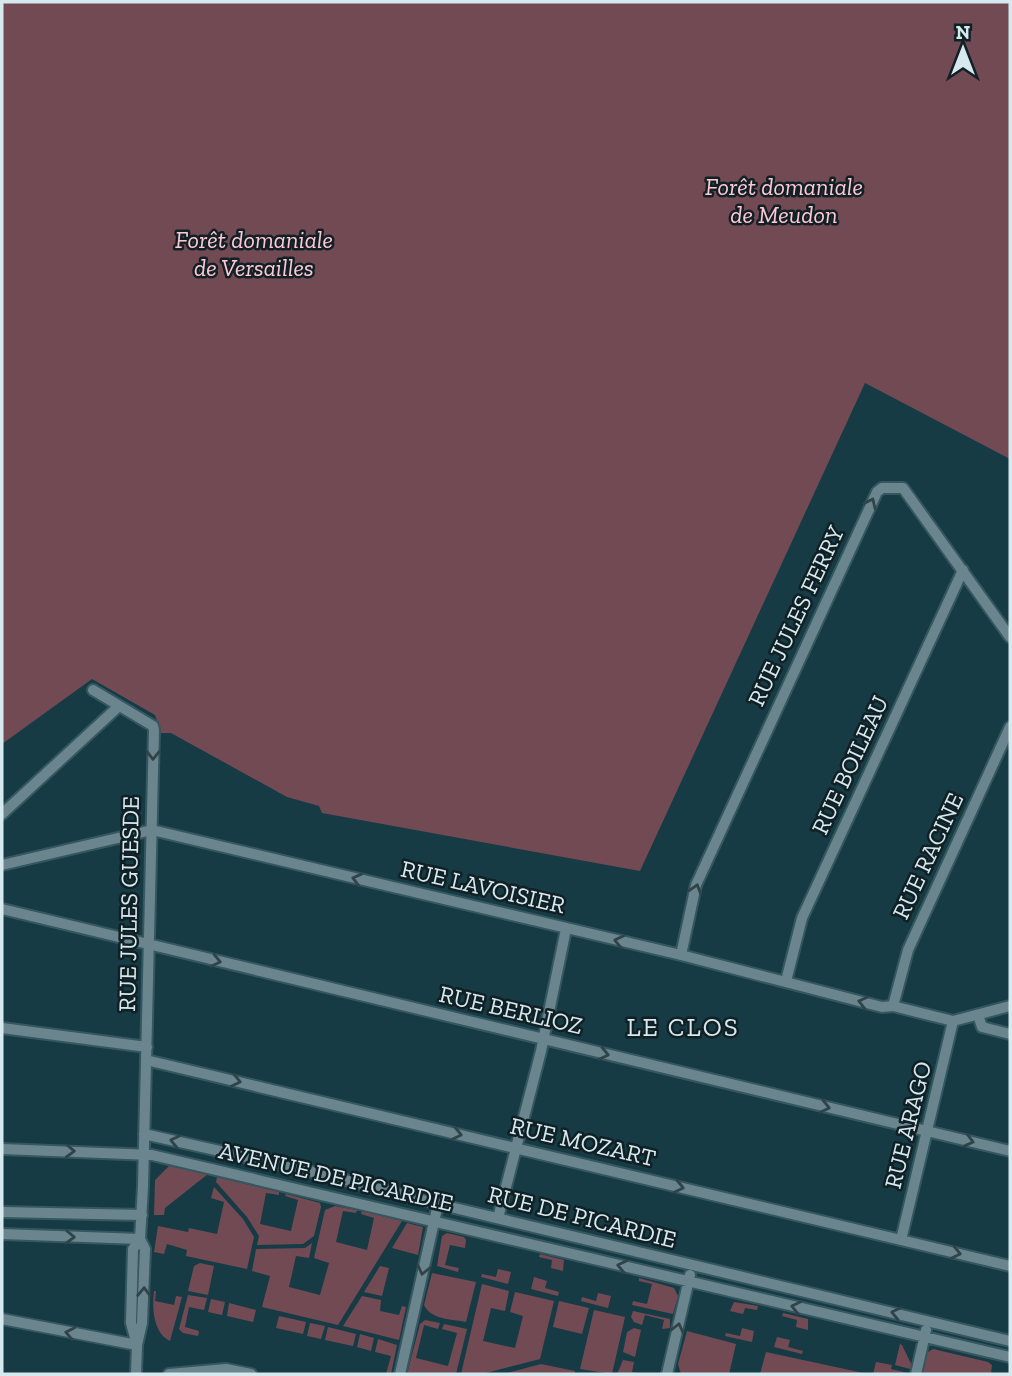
<svg xmlns="http://www.w3.org/2000/svg" width="1012" height="1376" font-family="'Zilla Slab',serif">
<style>
.green{fill:#724a54}
.lines{fill:none;stroke-linecap:round;stroke-linejoin:round}
.minor-casing{stroke:#355760;stroke-width:14}
.minor{stroke:#6a858d;stroke-width:10}
.oneway{stroke:#304349}
.labels{text-anchor:middle;stroke-width:5;stroke-linejoin:round;paint-order:stroke}
.park-label{font-size:24px;font-style:italic;fill:#fec8d4;stroke:#102024}
.street-label{font-size:24px;fill:#d6e9ef;stroke:#102024}
.neighbourhood-label{font-size:26px;letter-spacing:2px;fill:#d6e9ef;stroke:#102024}
</style>
<rect width="100%" height="100%" fill="#163b45"/>
<!-- green -->
<path class="green" d="M2,2H1010V459L865,383L640,871L322,813L319,806L287,797L171,733H161L155,715L92,679L2,744Z
M169,1166L208,1174L165,1208L164,1215H154L155,1180Z
M217,1177L279,1192V1195L266,1193L260,1224L291,1231L298,1200L285,1196L286,1194L320,1203L321,1207L314,1236L303,1244L257,1245L259,1236L247,1217L216,1182Z
M214,1187L243,1219L254,1237L247,1269L186,1256L187,1250L167,1244L164,1254L154,1252L158,1226L188,1232L189,1228L217,1234L224,1202L211,1198Z
M335,1206L357,1210L356,1213L343,1211L336,1242L367,1250L374,1218L361,1214L362,1211L402,1221L338,1325L262,1307L270,1276L252,1271L256,1249L305,1248L312,1243L309,1258L296,1256L289,1287L320,1295L329,1263L314,1258L325,1210Z
M407,1223L423,1227L418,1255L392,1248Z
M447,1233L464,1237L466,1240L465,1248L450,1245L445,1265L459,1268L458,1272L437,1266L442,1236Z
M540,1254L564,1260L563,1271L551,1268L552,1260L539,1257Z
M200,1263L214,1266L208,1295L188,1291L194,1266Z
M380,1266L389,1268L382,1296L364,1292Z
M498,1269L511,1272L508,1284L481,1277L482,1274L496,1277Z
M432,1273L476,1282L466,1322C452,1319 431,1320 424,1305Z
M534,1277L547,1281L545,1288L559,1292L558,1296L531,1289Z
M639,1278L674,1288L678,1296L673,1314L632,1305L633,1301L647,1304L652,1284L639,1281Z
M482,1284L509,1291L505,1311L491,1308L483,1341L515,1348L523,1316L510,1312L515,1292L554,1301L540,1359L482,1374H461Z
M154,1291H156L155,1301L174,1305L176,1296L182,1297L170,1341C153,1333 152,1308 154,1291Z
M598,1293L611,1296L608,1308L581,1301L582,1297L596,1301Z
M188,1295L207,1298L204,1310L189,1307L185,1327L199,1331L198,1336L183,1333L179,1329Z
M362,1296L381,1300L380,1311L399,1315L402,1306L406,1307L399,1340L343,1326Z
M211,1299L225,1302L222,1315L208,1312Z
M559,1301L589,1308L582,1334L553,1327Z
M734,1302L758,1306L757,1310L745,1308L743,1314L730,1311Z
M229,1303L256,1310L253,1322L227,1316Z
M594,1310L625,1317L612,1374L580,1369Z
M633,1311L670,1319V1328L662,1329L664,1320L645,1315L642,1325L634,1322L631,1317Z
M783,1313L808,1319V1330L796,1327L797,1320L782,1316Z
M279,1316L306,1322L303,1334L276,1328Z
M425,1320L440,1323L438,1329L424,1325L416,1358L448,1366L457,1333L442,1329L444,1324L467,1329L456,1374H407L420,1324Z
M310,1323L325,1326L321,1339L307,1336Z
M328,1327L356,1334L353,1346L325,1340Z
M634,1328L641,1330L635,1357L623,1352L627,1332Z
M742,1328L754,1331L752,1342L725,1336L726,1333L740,1336Z
M687,1331L736,1344L729,1374H681L678,1364Z
M360,1334L374,1338L371,1351L357,1347Z
M777,1337L790,1340L788,1347L803,1351L802,1354L774,1347Z
M378,1339L397,1345L391,1374H386L391,1356L375,1352Z
M900,1344L902,1345L914,1370L895,1365Z
M933,1349L988,1362L992,1365L991,1374H921L925,1354Z
M766,1352L868,1374H760Z
M623,1360L634,1362L632,1372L641,1374H617Z
M876,1362L892,1365L891,1369L912,1374H873Z
M541,1364L575,1371L574,1374H503Z"/>
<g class="lines">
<!-- minor casing -->
<g class="minor-casing">
<path id="minor" d="M93,690L153,726L154,730L143,1186L140,1239L133,1249L131,1323L137,1345
M2,814L119,706
M2,865L152,830L681,955L882,1007L893,1006L953,1021L1010,1006
M2,909L1010,1151
M681,955L696,885L877,492L882,488H903L1010,637
M786,981L802,918L963,570
M893,1006L908,950L1010,727
M978,1015L982,1027L1010,1034
M2,1028L147,1047
M146,1060L1010,1266
M144,1134L326,1175L438,1204L1010,1341
M2,1149L152,1155L1010,1357
M2,1212L142,1215
M498,1218L541,1051L566,929
M2,1234L140,1239
M901,1240L953,1021
M2,1319L137,1345
M136,1374L137,1345L142,1323L145,1249L140,1239
M169,1374L226,1369L251,1374
M400,1374L438,1204
M667,1374L690,1275
M916,1374L926,1330"/>
</g>
<!-- minor -->
<use href="#minor" class="minor"/>
</g>
<!-- one-way arrows -->
<defs><path id="oneway-chevron" d="M-2-3.5L2.5 0L-2 3.5" fill="none" stroke-width="1.6" stroke-linecap="round" stroke-linejoin="round" transform="scale(1.75)"/></defs>
<g class="oneway">
<use href="#oneway-chevron" transform="translate(871 503) rotate(-65)"/>
<use href="#oneway-chevron" transform="translate(153 755) rotate(91)"/>
<use href="#oneway-chevron" transform="translate(357 879) rotate(-166)"/>
<use href="#oneway-chevron" transform="translate(696 889) rotate(-73)"/>
<use href="#oneway-chevron" transform="translate(619 941) rotate(-167)"/>
<use href="#oneway-chevron" transform="translate(216 961) rotate(13)"/>
<use href="#oneway-chevron" transform="translate(863 1002) rotate(-166)"/>
<use href="#oneway-chevron" transform="translate(604 1054) rotate(13)"/>
<use href="#oneway-chevron" transform="translate(236 1081) rotate(13)"/>
<use href="#oneway-chevron" transform="translate(825 1107) rotate(13)"/>
<use href="#oneway-chevron" transform="translate(457 1134) rotate(13)"/>
<use href="#oneway-chevron" transform="translate(175 1141) rotate(-167)"/>
<use href="#oneway-chevron" transform="translate(969 1141) rotate(14)"/>
<use href="#oneway-chevron" transform="translate(70 1151) rotate(2)"/>
<use href="#oneway-chevron" transform="translate(679 1187) rotate(13)"/>
<use href="#oneway-chevron" transform="translate(70 1237) rotate(2)"/>
<use href="#oneway-chevron" transform="translate(956 1253) rotate(13)"/>
<use href="#oneway-chevron" transform="translate(622 1266) rotate(-167)"/>
<use href="#oneway-chevron" transform="translate(423 1270) rotate(103)"/>
<use href="#oneway-chevron" transform="translate(144 1292) rotate(-88)"/>
<use href="#oneway-chevron" transform="translate(796 1307) rotate(-167)"/>
<use href="#oneway-chevron" transform="translate(896 1313) rotate(-167)"/>
<use href="#oneway-chevron" transform="translate(678 1328) rotate(-77)"/>
<use href="#oneway-chevron" transform="translate(70 1333) rotate(-169)"/>
</g>
<g class="labels">
<!-- park labels -->
<g class="park-label">
<text x="784" y="195">Forêt domaniale<tspan x="784" dy="28">de Meudon</tspan></text>
<text x="254" y="248">Forêt domaniale<tspan x="254" dy="28">de Versailles</tspan></text>
</g>
<!-- street labels -->
<g class="street-label">
<text transform="translate(796 616) rotate(-65)" y="8">RUE JULES FERRY</text>
<text transform="translate(850 765) rotate(-65)" y="8">RUE BOILEAU</text>
<text transform="translate(928 856) rotate(-65)" y="8">RUE RACINE</text>
<text transform="translate(483 887) rotate(13)" y="8">RUE LAVOISIER</text>
<text transform="translate(129 904) rotate(-89)" y="8">RUE JULES GUESDE</text>
<text transform="translate(511 1010) rotate(13)" y="8">RUE BERLIOZ</text>
<text transform="translate(908 1125) rotate(-76)" y="8">RUE ARAGO</text>
<text transform="translate(583 1142) rotate(13)" y="8">RUE MOZART</text>
<text transform="translate(336 1177) rotate(13)" y="8">AVENUE DE PICARDIE</text>
<text transform="translate(582 1217) rotate(14)" y="8">RUE DE PICARDIE</text>
</g>
<!-- neighbourhood labels -->
<g class="neighbourhood-label">
<text x="683" y="1036">LE CLOS</text>
</g>
</g>
<!-- border -->
<rect width="1012" height="1376" fill="none" stroke="#d6e9ef" stroke-width="7"/>
<!-- north arrow -->
<g transform="translate(963 49)" stroke="#102024" stroke-width="5" paint-order="stroke">
<path d="M0-5L12 26L0 18L-12 26Z" fill="#d6e9ef"/>
<text y="-10" font-size="19" font-weight="bold" text-anchor="middle" fill="#d6e9ef">N</text>
</g>
</svg>
